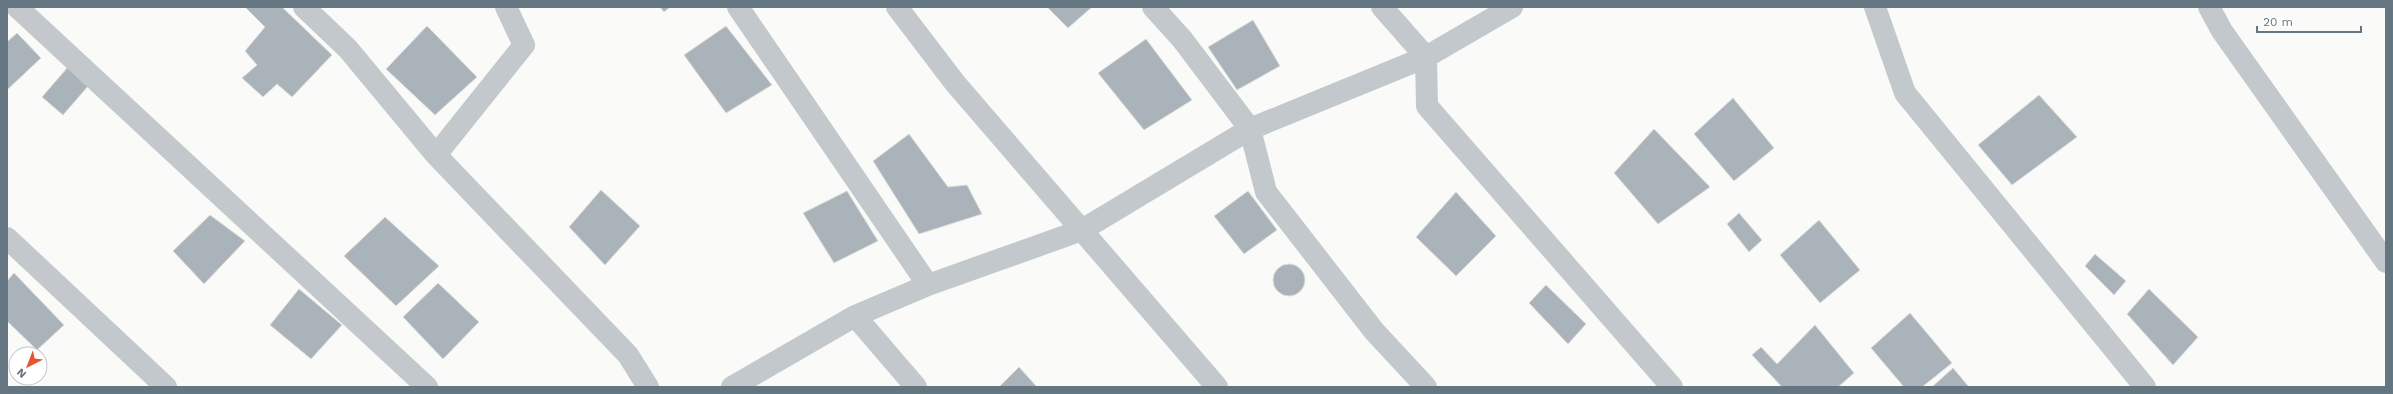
<svg xmlns="http://www.w3.org/2000/svg" width="2393" height="394" font-family="'Work Sans',sans-serif">
<style>
.building{fill:#aab3b9;stroke:#dcdcda}
.lines{fill:none;stroke-linecap:round;stroke-linejoin:round}
.minor{stroke:#c3c8cc;stroke-width:22}
</style>
<rect width="100%" height="100%" fill="#fafaf8"/>
<!-- building -->
<path class="building" d="M245,7H282L332,55L292,97L277,84L263,97L242,78L257,65L245,51L265,27Z
M660,7H670L664,12Z
M1047,7H1092L1068,28Z
M1253,20L1280,66L1237,90L1208,47Z
M427,26L477,77L435,115L386,69Z
M726,26L772,85L726,113L684,55Z
M17,33L41,58L7,90V42Z
M1146,39L1192,100L1144,130L1098,73Z
M68,67L89,85L63,115L42,97Z
M2039,95L2077,137L2012,185L1978,145Z
M1733,98L1774,148L1734,181L1694,134Z
M1654,129L1710,187L1658,224L1614,173Z
M909,134L948,187L967,185L982,214L919,234L873,161Z
M601,190L640,226L605,265L569,227Z
M847,191L878,241L834,263L803,213Z
M1248,191L1277,230L1244,254L1214,216Z
M1456,192L1496,236L1456,276L1416,237Z
M1739,213L1762,240L1749,252L1727,224Z
M210,215L245,241L204,284L173,251Z
M385,217L439,266L396,306L344,256Z
M1819,220L1860,270L1820,303L1780,255Z
M2095,254L2126,281L2114,295L2085,266Z
M1273 280a16 16 0 1 1 32 0a16 16 0 1 1-32 0Z
M14,273L64,325L37,350L7,321V281Z
M438,283L479,322L443,359L403,317Z
M1546,285L1586,324L1568,344L1529,303Z
M299,289L342,325L311,359L270,325Z
M2149,289L2198,337L2173,365L2127,314Z
M1910,313L1952,363L1922,387H1904L1871,348Z
M1815,325L1854,373L1838,387H1782L1752,355L1761,347L1777,364Z
M1019,367L1037,387H999Z
M1953,368L1969,387H1932Z"/>
<g class="lines">
<!-- minor -->
<path class="minor" d="M17,7L427,387
M304,7L348,49L436,155L628,355L648,387
M738,7L928,285
M897,7L955,83L1217,387
M1153,7L1182,39L1250,129L1266,192L1374,331L1426,387
M1382,7L1426,57L1427,106L1672,387
M1875,7L1905,93L2145,387
M2209,7L2222,31L2386,262
M436,155L524,45L506,7
M7,238L166,387
M855,316L916,387
M732,387L855,316L928,285L1082,230L1250,129L1426,57L1512,7"/>
</g>
<!-- border -->
<rect width="2393" height="394" fill="none" stroke="#657683" stroke-width="16"/>
<!-- north arrow -->
<g transform="translate(28 366) rotate(222)"><circle r="19" fill="#ffffff" stroke="#c1c8cd"/>
<path d="M0-3L7 15L0 10L-7 15Z" fill="#e4572e"/>
<text y="-6" font-size="11" font-weight="bold" text-anchor="middle" fill="#657683">N</text>
</g>
<!-- scale -->
<path d="M2257 26v6h104v-6" fill="none" stroke="#657683" stroke-width="2"/>
<text x="2263" y="26" font-size="12" fill="#657683" stroke="#ffffff" stroke-width="3" paint-order="stroke">20 m</text>
</svg>
